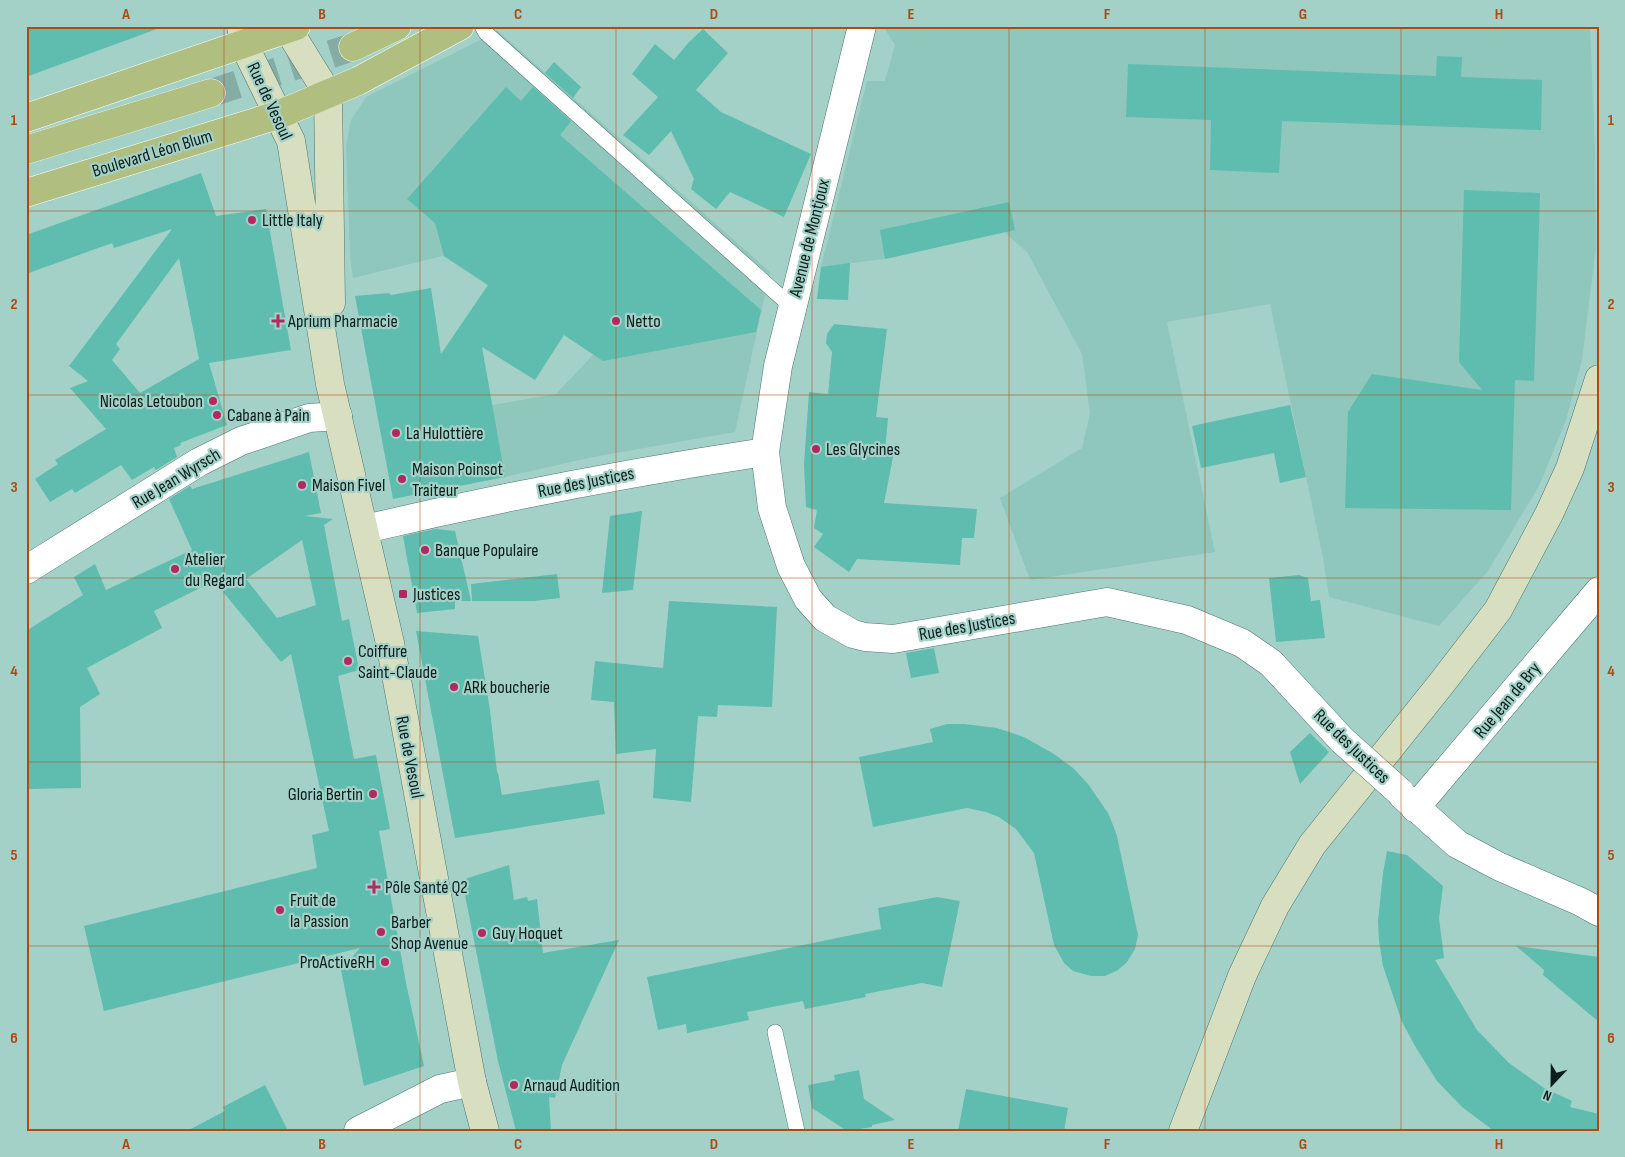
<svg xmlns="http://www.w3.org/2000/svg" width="1625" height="1157" font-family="'Sofia Sans Condensed',sans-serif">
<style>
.built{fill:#8fc7bd}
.building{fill:#5ebdae;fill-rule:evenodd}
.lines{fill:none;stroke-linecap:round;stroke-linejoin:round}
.primary-tunnel{stroke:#85ada5;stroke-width:28;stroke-dasharray:28 14;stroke-linecap:butt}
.lane-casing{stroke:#4b776f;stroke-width:16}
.street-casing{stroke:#4b776f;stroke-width:29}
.secondary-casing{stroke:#4b776f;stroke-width:29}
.primary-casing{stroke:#fff;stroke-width:29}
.lane{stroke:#fff;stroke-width:15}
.street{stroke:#fff;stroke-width:28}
.secondary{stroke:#d8dfc0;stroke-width:28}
.primary{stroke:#b0bf80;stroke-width:28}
.street-bridge-casing{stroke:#4b776f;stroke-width:29;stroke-linecap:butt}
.street-bridge{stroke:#fff;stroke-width:28}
.grid{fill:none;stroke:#b14a10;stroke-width:1;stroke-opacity:0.55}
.poi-dot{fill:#b42760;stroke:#a3d1c8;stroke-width:2}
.labels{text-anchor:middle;stroke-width:4.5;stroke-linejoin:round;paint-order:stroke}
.street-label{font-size:18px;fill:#0b1d1a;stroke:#a3d1c8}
.poi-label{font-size:18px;fill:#0b1d1a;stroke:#a3d1c8;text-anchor:start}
.neatline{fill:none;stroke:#b14a10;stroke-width:2}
.grid-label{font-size:16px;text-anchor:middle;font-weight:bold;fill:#b14a10}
</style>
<rect width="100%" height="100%" fill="#a3d1c8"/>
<!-- built -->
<path class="built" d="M883,26H1590L1595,147L1596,247L1582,360L1566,420L1539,486L1488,571L1439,626L1329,597L1323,558L1270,304L1167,322L1215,552L1030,580L1000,498L1082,448L1090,413L1082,354L1027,252L1004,232L885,259L821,267L867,81H885L895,45Z
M498,31L770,272L735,432L593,457L505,477L467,463L492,405L556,394L594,354L443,256L353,278L350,257L346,147L351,120L366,97Z"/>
<!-- building -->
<path class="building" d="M26,26H156L157,29L26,77Z
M703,29L728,53L696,90L721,112L811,154L784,217L730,192L716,209L691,189L694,179L671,131L649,155L623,135L658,97L632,74L655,44L674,60L689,42Z
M1437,56L1462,57L1461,77L1542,80L1541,130L1282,121L1279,173L1210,170L1211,120L1126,117L1128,64L1436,76Z
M554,62L581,87L573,98L545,73Z
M506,87L521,101L533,87L571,121L560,135L761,310L756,332L603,361L564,335L535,380L482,347L505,477L393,499L355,296L389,293L391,295L431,288L441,354L488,285L444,256L435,223L407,199Z
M201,173L216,216L266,209L291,350L209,363L227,425L180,443L181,445L174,448L177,457L156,470L154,467L132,480L121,465L75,493L72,489L50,502L35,479L58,464L55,460L106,429L70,388L88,381L69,366L172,229L114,248L112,243L26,274V235ZM179,258L199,359L140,393L112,360L120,349L116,344Z
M1464,190L1540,193L1534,381L1515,380L1511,510L1345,508L1348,412L1372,374L1482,390L1459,362Z
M1009,202L1015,230L885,259L880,230Z
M850,263L848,300L817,299L821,267Z
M834,324L887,329L876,417L888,418L885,450L894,452L884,503L977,509L974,538H962L960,565L857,559L849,572L814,547L823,534L814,528L817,510L806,507L804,464L809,392L828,394L832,352L826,343L827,334Z
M1290,405L1306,477L1280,483L1274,453L1201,468L1192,426Z
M309,452L321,513L305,516L333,519L324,525L342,621L349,619L359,670L338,676L354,759L376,755L390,829L379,831L406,983L424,1066L364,1086L341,970L360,948L104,1011L84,926L317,868L312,835L329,831L291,654L281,662L214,581L154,611L162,628L87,668L100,694L80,707L81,788L26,789V631L83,595L74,577L95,564L106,590L192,550L169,499L190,486L192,489ZM302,540L316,605L277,618L246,579Z
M642,511L633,590L602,593L610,516Z
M435,529L455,531L471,601H455V609L417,613L403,536Z
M557,574L560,598L534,601H472L471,584Z
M1299,575L1308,578L1311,601L1320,600L1325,638L1276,642L1269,578Z
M669,601L777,607L772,707L718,705L717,717L698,716L691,802L653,798L656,749L616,754L614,702L591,700L595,661L663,668Z
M416,631L478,636L490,710L497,772L498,773L502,795L599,780L605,814L455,838Z
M934,648L939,673L911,678L906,653Z
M947,724H964L997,728L1024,737L1054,754L1073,768L1088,784L1108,813L1113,825L1117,836L1136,926L1138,935L1135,949L1127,962L1118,970L1105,976H1091L1073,971L1064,963L1054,945L1034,853L1016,829L999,817L986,812L967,808L873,827L859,757L933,742L930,729Z
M1310,733L1329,752L1300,784L1290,752Z
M1387,851L1407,855L1443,886L1439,918L1444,958L1435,960L1477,1030L1509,1063L1544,1088L1572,1101L1570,1107L1599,1114V1131H1494L1462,1107L1437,1081L1415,1046L1402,1022L1383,966L1379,941L1378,921L1383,873Z
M509,865L514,900L527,897L528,901L537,899L543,953L619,940L562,1065L555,1098L549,1097L551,1131H516L498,1061L462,880Z
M937,897L960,901L942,987L922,983L865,994L866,997L805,1009L803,1001L747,1012L749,1020L687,1033L686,1024L658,1030L647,977L881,929L878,908Z
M1516,946L1599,957V1022L1543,975L1544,970Z
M859,1070L864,1099L895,1120L872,1125V1127L847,1131L812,1108L808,1085L835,1080L834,1075Z
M265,1085L288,1131H187L225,1111L223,1107Z
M966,1089L1068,1108L1064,1131H958Z"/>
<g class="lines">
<!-- primary-tunnel -->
<path class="primary-tunnel" d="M211,93L353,47"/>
<!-- lane casing -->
<g class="lane-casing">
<path id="lane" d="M482,26L486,33L792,307
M775,1032L797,1131"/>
</g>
<!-- street casing -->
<g class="street-casing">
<path id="street" d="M862,26L778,366L765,452L772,508L791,566L808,599L825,618L853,634L865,637L893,639L1107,602L1187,620L1242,643L1271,663L1342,740
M365,529C497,498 631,472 765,452
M26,570L199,462L241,441L309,418L338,416
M1402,795L1457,844L1498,866L1581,902L1599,912
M1415,808L1599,591
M358,1131L440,1089L472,1082"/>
</g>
<!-- secondary casing -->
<g class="secondary-casing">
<path id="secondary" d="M241,26L244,45L291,141L330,384L390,643L472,1082L485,1131
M286,26L328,94L331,303
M1183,1131L1242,976L1275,906L1312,845L1441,684L1498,610L1549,514L1570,468L1599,379"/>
</g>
<!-- primary casing -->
<g class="primary-casing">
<path id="primary" d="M353,47L397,26
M26,118L296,26
M26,150L211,93
M26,193L278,115L358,81L460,26"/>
</g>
<!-- lane -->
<use href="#lane" class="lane"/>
<!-- street -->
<use href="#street" class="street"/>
<!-- secondary -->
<use href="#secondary" class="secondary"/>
<!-- primary -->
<use href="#primary" class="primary"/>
<!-- street-bridge casing -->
<g class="street-bridge-casing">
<path id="street-bridge" d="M1342,740L1400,792"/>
</g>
<!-- street-bridge -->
<use href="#street-bridge" class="street-bridge"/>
</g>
<!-- grid -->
<path class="grid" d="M224,26V1131M420,26V1131M616,26V1131M812,26V1131M1009,26V1131M1205,26V1131M1401,26V1131M26,211H1599M26,395H1599M26,578H1599M26,762H1599M26,946H1599"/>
<!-- markers -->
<g class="poi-dot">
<circle cx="252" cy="220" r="5"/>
<path d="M275.5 313.5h5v5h5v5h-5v5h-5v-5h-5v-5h5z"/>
<circle cx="616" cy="321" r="5"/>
<circle cx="213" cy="401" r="5"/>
<circle cx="217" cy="415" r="5"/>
<circle cx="396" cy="433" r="5"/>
<circle cx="816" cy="449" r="5"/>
<circle cx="402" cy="479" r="5"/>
<circle cx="302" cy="485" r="5"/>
<circle cx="425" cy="550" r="5"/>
<circle cx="175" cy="569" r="5"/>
<rect x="398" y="589" width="10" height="10" rx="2.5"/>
<circle cx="348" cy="661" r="5"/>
<circle cx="454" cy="687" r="5"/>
<circle cx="373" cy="794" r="5"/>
<path d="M371.5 879.5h5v5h5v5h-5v5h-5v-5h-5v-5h5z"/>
<circle cx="280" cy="910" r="5"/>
<circle cx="381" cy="932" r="5"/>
<circle cx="482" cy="933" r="5"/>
<circle cx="385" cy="962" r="5"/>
<circle cx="514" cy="1085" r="5"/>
</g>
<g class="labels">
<!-- street labels -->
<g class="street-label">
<text transform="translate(270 101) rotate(65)" y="6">Rue de Vesoul</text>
<text transform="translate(152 153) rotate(-17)" y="6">Boulevard Léon Blum</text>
<text transform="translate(809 238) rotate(-76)" y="6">Avenue de Montjoux</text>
<text transform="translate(176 478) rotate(-31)" y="6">Rue Jean Wyrsch</text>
<text transform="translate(586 482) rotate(-11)" y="6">Rue des Justices</text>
<text transform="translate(967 626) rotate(-10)" y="6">Rue des Justices</text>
<text transform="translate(1507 700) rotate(-50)" y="6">Rue Jean de Bry</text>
<text transform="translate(1352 746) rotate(44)" y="6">Rue des Justices</text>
<text transform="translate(410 757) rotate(79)" y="6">Rue de Vesoul</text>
</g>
<!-- poi labels -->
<g class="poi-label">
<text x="262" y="226">Little Italy</text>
<text x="288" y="327">Aprium Pharmacie</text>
<text x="626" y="327">Netto</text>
<text x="203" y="407" text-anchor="end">Nicolas Letoubon</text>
<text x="227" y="421">Cabane à Pain</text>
<text x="406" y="439">La Hulottière</text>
<text x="826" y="455">Les Glycines</text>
<text x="412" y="475">Maison Poinsot<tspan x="412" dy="21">Traiteur</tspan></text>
<text x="312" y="491">Maison Fivel</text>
<text x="435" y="556">Banque Populaire</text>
<text x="185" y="565">Atelier<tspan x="185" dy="21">du Regard</tspan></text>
<text x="413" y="600">Justices</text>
<text x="358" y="657">Coiffure<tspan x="358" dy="21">Saint-Claude</tspan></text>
<text x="464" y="693">ARk boucherie</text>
<text x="363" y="800" text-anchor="end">Gloria Bertin</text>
<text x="385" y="893">Pôle Santé Q2</text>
<text x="290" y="906">Fruit de<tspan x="290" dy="21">la Passion</tspan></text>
<text x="391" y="928">Barber<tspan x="391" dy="21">Shop Avenue</tspan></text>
<text x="492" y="939">Guy Hoquet</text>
<text x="375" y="968" text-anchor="end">ProActiveRH</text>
<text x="524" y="1091">Arnaud Audition</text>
</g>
</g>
<!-- border -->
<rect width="1625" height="1157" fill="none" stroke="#a3d1c8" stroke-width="55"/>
<!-- north arrow -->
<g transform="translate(1552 1084) rotate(202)" stroke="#a3d1c8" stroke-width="4" paint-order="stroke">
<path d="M0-4L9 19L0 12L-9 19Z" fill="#0b1d1a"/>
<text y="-8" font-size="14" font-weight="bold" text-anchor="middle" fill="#0b1d1a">N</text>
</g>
<rect x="28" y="28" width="1570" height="1102" class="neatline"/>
<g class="grid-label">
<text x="126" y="19">A</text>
<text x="322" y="19">B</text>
<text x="518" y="19">C</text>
<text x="714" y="19">D</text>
<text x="911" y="19">E</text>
<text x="1107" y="19">F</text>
<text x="1303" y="19">G</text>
<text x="1499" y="19">H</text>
<text x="14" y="125">1</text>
<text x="1611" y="125">1</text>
<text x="14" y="309">2</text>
<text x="1611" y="309">2</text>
<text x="14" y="492">3</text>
<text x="1611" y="492">3</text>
<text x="14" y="676">4</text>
<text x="1611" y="676">4</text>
<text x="14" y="860">5</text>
<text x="1611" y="860">5</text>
<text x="14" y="1043">6</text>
<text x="1611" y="1043">6</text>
<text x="126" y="1149">A</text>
<text x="322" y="1149">B</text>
<text x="518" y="1149">C</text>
<text x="714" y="1149">D</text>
<text x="911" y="1149">E</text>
<text x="1107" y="1149">F</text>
<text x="1303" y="1149">G</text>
<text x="1499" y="1149">H</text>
</g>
</svg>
